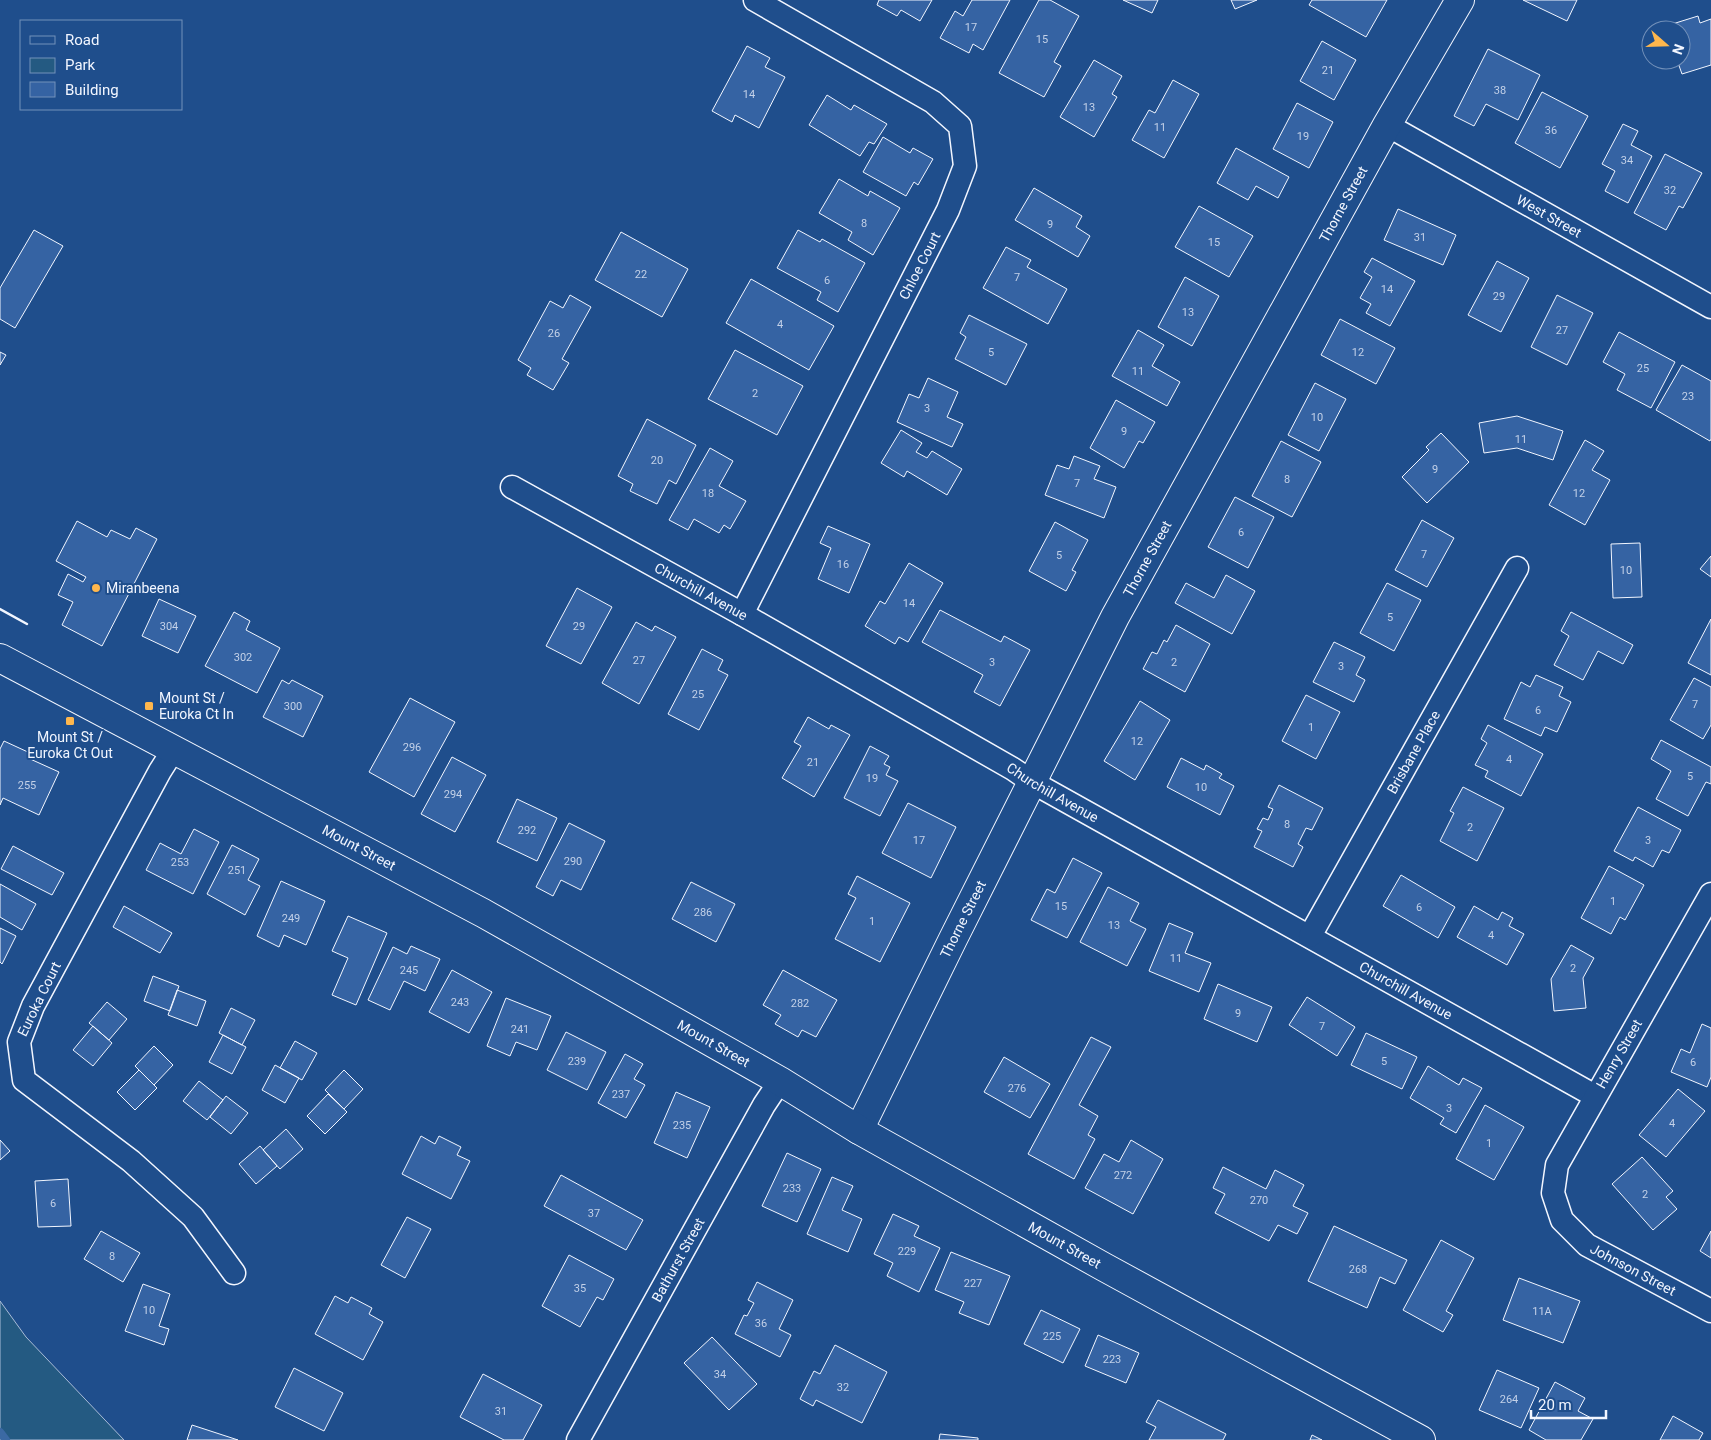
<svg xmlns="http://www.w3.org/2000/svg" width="1711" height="1440" font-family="Roboto,sans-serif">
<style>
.green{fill:#245a82;stroke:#a8bbd7}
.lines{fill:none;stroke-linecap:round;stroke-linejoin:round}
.stream{stroke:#3b69a3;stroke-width:8}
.building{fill:#3563a3;stroke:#f2f6ff}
.street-casing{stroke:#f2f6ff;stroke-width:25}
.secondary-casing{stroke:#f2f6ff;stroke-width:30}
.highway-casing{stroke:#f2f6ff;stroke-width:30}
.street{stroke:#1f4e8c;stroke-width:22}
.secondary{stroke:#1f4e8c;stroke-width:28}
.highway{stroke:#1f4e8c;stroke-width:28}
.wall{stroke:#f2f6ff;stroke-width:2.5}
.poi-dot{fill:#ffb74d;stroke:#1f4e8c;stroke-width:2}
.labels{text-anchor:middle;stroke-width:4;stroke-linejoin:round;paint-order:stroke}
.number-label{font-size:11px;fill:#c3d1e8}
.street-label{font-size:14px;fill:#f2f6ff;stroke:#1f4e8c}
.poi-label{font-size:14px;fill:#f2f6ff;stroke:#1f4e8c;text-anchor:start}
</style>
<rect width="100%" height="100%" fill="#1f4e8c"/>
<!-- green -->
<path class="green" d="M0,1301L26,1337L124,1440H0Z"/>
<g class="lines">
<!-- stream -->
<path class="stream" d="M0,1432L6,1440"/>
</g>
<!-- building -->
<path class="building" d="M879,0H932L920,21L901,10L897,16L877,5Z
M972,0H1010L983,50L973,44L969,53L940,38L955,11L963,16Z
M1039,0H1050L1079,16L1054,62L1061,66L1044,97L999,73Z
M1123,0H1158L1152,13Z
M1231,0H1257L1235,9Z
M1312,0H1387L1366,37L1309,5Z
M1523,0H1577L1567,21Z
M1698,16L1700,23L1711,19V65L1682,74L1677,60H1681V30H1668L1666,26Z
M1322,41L1356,60L1334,100L1300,81Z
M747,46L770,58L765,67L785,77L759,128L735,115L732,122L712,111Z
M1488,49L1540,75L1518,120L1486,104L1474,126L1454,116Z
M1094,60L1122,76L1112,94L1117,97L1094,137L1060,117Z
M1173,80L1199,94L1164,158L1132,140L1149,110L1155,113Z
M1542,92L1588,116L1560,168L1515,143Z
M827,95L851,110L854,105L887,124L874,144L869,142L860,156L809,125Z
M1297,103L1333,122L1309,168L1273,149Z
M1623,124L1638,131L1631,145L1652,156L1628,203L1605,191L1615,171L1602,164Z
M883,137L910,153L913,148L933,159L918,185L914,182L906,196L863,172Z
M1236,148L1289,177L1278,198L1256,186L1248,200L1217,183Z
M1665,154L1702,173L1683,208L1679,206L1666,230L1634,213Z
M839,179L868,196L870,191L900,208L873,255L848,240L852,232L819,213Z
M1034,188L1082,216L1076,227L1090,236L1078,257L1015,220Z
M1199,206L1253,236L1229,277L1175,247Z
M1398,209L1456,235L1443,265L1384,240Z
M34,230L63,246L15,328L0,319V288Z
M798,230L820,242L822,239L865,263L838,312L817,300L821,292L777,268Z
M621,232L688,269L662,317L595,280Z
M1006,247L1031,260L1027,267L1067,289L1048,324L983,288Z
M1372,258L1415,281L1390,326L1366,313L1371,304L1360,298L1372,277L1364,272Z
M1497,261L1529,278L1501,332L1468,315Z
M1185,277L1219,296L1192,346L1158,327Z
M751,279L834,326L809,370L726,323Z
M570,295L591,307L562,359L569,363L553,390L527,375L531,368L518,360L550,301L563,308Z
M1557,295L1593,313L1567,365L1531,347Z
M969,315L1027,344L1006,385L955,359L966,337L960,333Z
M1340,319L1395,348L1376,384L1321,355Z
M1138,330L1164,345L1152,366L1180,382L1167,406L1112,376Z
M1619,332L1675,362L1651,408L1617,390L1625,374L1603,362Z
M735,350L803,386L777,435L708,399Z
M0,352L6,355L0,365Z
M1682,365L1711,381V439L1710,441L1656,410Z
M928,378L958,392L947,417L963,424L952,447L897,422L909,394L919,398Z
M1315,383L1346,399L1319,451L1288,435Z
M1116,400L1155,422L1143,443L1139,441L1124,468L1090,448Z
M1517,416L1563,431L1553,460L1517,448L1484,453L1479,423Z
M647,419L696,445L676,484L669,480L657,504L630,491L633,484L618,476Z
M901,430L922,443L916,452L927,458L932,451L962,469L947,495L907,471L904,477L881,463Z
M1441,433L1469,462L1427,503L1402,477L1429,450L1426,447Z
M1585,440L1604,451L1592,470L1610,480L1585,525L1549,505Z
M1281,441L1321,462L1292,517L1252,496Z
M710,448L733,461L719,486L746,501L730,529L724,525L719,533L694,519L688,530L669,520Z
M1074,456L1100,466L1094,479L1116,487L1104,518L1045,495L1057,465L1069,469Z
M1235,497L1274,517L1248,568L1208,547Z
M1422,520L1454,538L1427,587L1395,570Z
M77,521L107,537L111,530L130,539L136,528L157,539L102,646L62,625L73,602L58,595L68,574L83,582L86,577L56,561Z
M1055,522L1088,540L1072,570L1076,572L1066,591L1029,571Z
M828,526L870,544L849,593L818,579L831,548L820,543Z
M1640,543L1642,597L1613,598L1611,544Z
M1711,556V577L1700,569Z
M909,563L943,583L908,642L899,637L895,644L865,626L880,601L885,604Z
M1226,575L1255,591L1232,634L1175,603L1186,583L1214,598Z
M1387,583L1421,600L1394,651L1360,633Z
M577,588L612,607L581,664L546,646Z
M159,599L196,616L178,653L142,636Z
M940,610L1001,642L1004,636L1030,650L1000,706L974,692L983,675L922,642Z
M234,612L250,621L246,630L280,648L257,693L205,666Z
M1571,612L1633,645L1623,664L1598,651L1583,680L1554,665L1569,636L1561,631Z
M1711,619V675L1688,663Z
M636,622L652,631L655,626L676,637L639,704L602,683Z
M1176,625L1210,644L1185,692L1143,669L1152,652L1157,654L1164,640L1167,642Z
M1334,642L1365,657L1356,675L1365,680L1354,702L1313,682Z
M702,649L723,660L718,670L728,675L699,730L668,714Z
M1536,675L1563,687L1559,696L1571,702L1557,732L1545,727L1541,736L1504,719L1521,682L1530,687Z
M1694,678L1711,687V725L1703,739L1670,720Z
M282,680L289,684L292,680L323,696L303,737L263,717Z
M1306,695L1340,712L1316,759L1282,741Z
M410,698L455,722L414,797L369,772Z
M1140,701L1170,720L1135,780L1104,761Z
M808,717L829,729L831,725L850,735L814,797L782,778L801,746L794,742Z
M1488,725L1543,754L1521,796L1485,777L1488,771L1475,765L1487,743L1481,739Z
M1661,740L1711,767V784L1706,782L1688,816L1656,799L1671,771L1651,759Z
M4,741L30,753L28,758L59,772L39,815L3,798L0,805V749Z
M870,746L889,756L884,764L890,767L886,775L898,781L880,816L844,798Z
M452,757L486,775L455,832L421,814Z
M1181,758L1204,770L1206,765L1222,774L1219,778L1234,786L1220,815L1167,787Z
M1279,785L1323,808L1312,830L1306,828L1298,844L1303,847L1293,867L1254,847L1262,831L1257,829L1263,818L1268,820L1273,809L1268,807Z
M1463,787L1504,808L1477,861L1440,841L1454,813L1450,811Z
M517,799L557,818L537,861L497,842Z
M908,803L956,827L931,878L882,853Z
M1638,807L1681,830L1669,853L1662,850L1653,867L1635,857L1633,861L1614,851Z
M569,823L605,841L581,890L561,880L553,896L536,887Z
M194,829L219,842L193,894L146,870L160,843L181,854Z
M232,845L259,859L248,880L260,886L245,915L207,894Z
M13,846L64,873L52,895L1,869Z
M1073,858L1102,873L1067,938L1031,920L1047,889L1055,893Z
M1609,866L1644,885L1625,920L1620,917L1611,934L1581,918Z
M1401,875L1455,907L1438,938L1383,906Z
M857,876L910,903L880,962L835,939L856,898L848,894Z
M281,881L325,901L306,945L284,935L279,947L257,936Z
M691,882L735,904L716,942L672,919Z
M0,884L36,904L22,930L0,917Z
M1108,887L1139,903L1130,921L1146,929L1127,966L1080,942Z
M124,906L172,933L160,953L113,927Z
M1474,906L1498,920L1502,912L1513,918L1509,926L1524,934L1507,965L1457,937Z
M348,916L387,933L356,1005L332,995L348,958L332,951Z
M1169,923L1193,933L1185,953L1211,963L1199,992L1149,971Z
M0,928L16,936L2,964L0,962Z
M1571,945L1594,958L1583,978L1586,1008L1554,1011L1551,979Z
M411,946L440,959L425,991L404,981L390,1010L368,1000L393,947L407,954Z
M452,970L492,992L469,1033L429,1012Z
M783,970L837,1000L816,1037L802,1030L798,1037L775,1024L781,1015L763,1005Z
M153,976L179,986L170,1011L144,1001Z
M1218,984L1272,1007L1257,1042L1204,1019Z
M177,990L206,1001L197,1026L168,1015Z
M1307,997L1355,1027L1337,1056L1289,1025Z
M506,998L551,1016L537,1050L516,1042L510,1056L487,1046Z
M107,1002L127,1019L109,1040L89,1023Z
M231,1008L255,1020L242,1045L219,1033Z
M1702,1024L1711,1028V1077L1707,1087L1671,1072L1681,1049L1690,1053Z
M93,1026L112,1043L93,1066L73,1050Z
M566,1032L606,1052L587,1090L547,1070Z
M1366,1033L1417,1057L1402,1089L1351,1065Z
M223,1035L246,1047L232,1074L209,1062Z
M1091,1037L1111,1047L1079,1105L1098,1116L1088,1135L1095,1139L1074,1179L1028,1154Z
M295,1041L317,1053L302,1080L280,1068Z
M154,1046L173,1065L154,1085L135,1066Z
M625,1054L643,1064L634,1079L645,1085L626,1118L598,1103Z
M1004,1057L1050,1084L1030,1118L984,1092Z
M275,1065L299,1078L285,1103L262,1090Z
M1428,1066L1459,1085L1463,1078L1482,1088L1456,1133L1440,1124L1444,1118L1410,1098Z
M139,1070L157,1088L135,1110L117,1092Z
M344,1070L363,1089L344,1109L325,1090Z
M199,1081L223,1100L207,1120L183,1101Z
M1678,1089L1705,1111L1666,1157L1639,1135Z
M676,1092L710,1107L687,1158L654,1143Z
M328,1094L347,1112L325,1134L307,1116Z
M226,1096L248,1113L231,1134L210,1117Z
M1485,1105L1524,1127L1494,1180L1456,1159Z
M286,1129L303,1149L280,1169L263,1150Z
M421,1136L435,1144L439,1136L461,1147L457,1155L470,1161L451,1199L402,1174Z
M0,1140L10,1151L0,1160Z
M1131,1140L1163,1159L1133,1214L1085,1188L1104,1154L1119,1162Z
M260,1146L277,1166L256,1184L239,1164Z
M787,1153L821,1169L797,1222L762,1206Z
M1642,1157L1673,1191L1666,1197L1677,1209L1653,1230L1612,1184Z
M1223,1167L1266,1189L1275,1170L1304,1185L1293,1206L1308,1213L1297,1234L1278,1225L1269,1241L1215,1213L1225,1194L1213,1188Z
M561,1175L643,1220L626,1250L544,1206Z
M832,1177L853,1186L842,1210L862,1219L848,1252L807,1234Z
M68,1179L71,1226L38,1227L35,1181Z
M893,1214L919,1226L914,1236L940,1248L919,1292L887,1276L893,1263L874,1254Z
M407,1217L431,1229L405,1278L381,1265Z
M1334,1226L1407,1260L1395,1284L1380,1277L1367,1308L1308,1281Z
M101,1231L140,1253L123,1282L84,1259Z
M1711,1231V1258L1700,1251Z
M1441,1240L1474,1258L1446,1311L1453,1315L1443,1332L1403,1310Z
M951,1252L1010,1276L989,1325L959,1313L964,1302L935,1290Z
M569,1255L614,1279L603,1300L597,1297L580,1327L542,1306Z
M1519,1278L1580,1301L1563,1343L1503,1320Z
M757,1282L793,1300L779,1329L791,1335L780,1357L735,1334L744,1315L747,1316L754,1303L748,1300Z
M143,1284L170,1294L159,1326L169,1329L164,1345L125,1331Z
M335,1296L348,1303L351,1297L372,1308L369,1314L383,1322L363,1360L315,1334Z
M1041,1310L1080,1329L1063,1363L1024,1344Z
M1098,1335L1139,1353L1126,1383L1085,1366Z
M712,1337L757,1384L729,1410L684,1363Z
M835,1345L887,1372L862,1423L816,1400L813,1406L800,1399L814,1371L820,1374Z
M294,1368L343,1393L324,1431L275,1407Z
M1497,1370L1539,1388L1521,1428L1479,1410Z
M483,1374L542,1405L523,1440H504L460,1417Z
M1555,1382L1585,1398L1578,1411L1593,1419L1581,1440H1546L1529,1430Z
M1158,1400L1226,1434L1223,1440H1149L1156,1427L1146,1422Z
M1673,1416L1703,1433L1699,1440H1660Z
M192,1425L238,1440H187Z
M940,1434L978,1438V1440H939Z
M1312,1435L1322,1440H1310Z"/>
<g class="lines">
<!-- street casing -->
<g class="street-casing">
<g id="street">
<path id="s1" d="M1387,125L1711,307"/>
<path id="s2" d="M512,487L742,614L1013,769L1032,782L1595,1096"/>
<path id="s3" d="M742,614L948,210L965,166L960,126L933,102L755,0"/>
<path d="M174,749L160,771L33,1006L19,1042L24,1080L131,1161L193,1217L234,1273"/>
<path id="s4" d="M1711,894L1557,1165L1553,1193L1562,1220L1587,1245L1711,1311"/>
<path id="s5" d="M1310,936L1517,568"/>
<path id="s6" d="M578,1440L764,1105L780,1081"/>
</g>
</g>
<!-- secondary casing -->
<g class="secondary-casing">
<g id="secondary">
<path id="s7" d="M859,1130L953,939L1115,617L1387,125L1460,0"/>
</g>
</g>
<!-- highway casing -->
<g class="highway-casing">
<g id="highway">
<path id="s8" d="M0,658L483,913L780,1081L859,1130L1104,1267L1421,1440"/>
</g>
</g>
<!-- street -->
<use href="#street" class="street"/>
<!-- secondary -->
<use href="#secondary" class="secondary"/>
<!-- highway -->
<use href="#highway" class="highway"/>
<!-- wall -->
<path class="wall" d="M0,609L27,624"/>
</g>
<!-- markers -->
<g class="poi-dot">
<circle cx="96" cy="588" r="5"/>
<rect x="144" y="701" width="10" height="10" rx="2.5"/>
<rect x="65" y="716" width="10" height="10" rx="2.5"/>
</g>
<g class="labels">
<!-- number labels -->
<g class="number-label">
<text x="971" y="31">17</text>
<text x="1042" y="43">15</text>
<text x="1328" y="74">21</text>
<text x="1500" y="94">38</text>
<text x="749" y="98">14</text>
<text x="1089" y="111">13</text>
<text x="1160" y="131">11</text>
<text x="1551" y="134">36</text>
<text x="1303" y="140">19</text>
<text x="1627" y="164">34</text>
<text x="1670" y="194">32</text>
<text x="864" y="227">8</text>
<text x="1050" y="228">9</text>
<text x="1420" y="241">31</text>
<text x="1214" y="246">15</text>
<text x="641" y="278">22</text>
<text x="1017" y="281">7</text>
<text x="827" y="284">6</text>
<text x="1387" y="293">14</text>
<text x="1499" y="300">29</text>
<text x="1188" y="316">13</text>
<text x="780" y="328">4</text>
<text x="1562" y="334">27</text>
<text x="554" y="337">26</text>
<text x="991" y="356">5</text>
<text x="1358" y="356">12</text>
<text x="1643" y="372">25</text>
<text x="1138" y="375">11</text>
<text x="755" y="397">2</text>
<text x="1688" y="400">23</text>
<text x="927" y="412">3</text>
<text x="1317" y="421">10</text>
<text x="1124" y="435">9</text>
<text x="1521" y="443">11</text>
<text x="657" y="464">20</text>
<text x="1435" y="473">9</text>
<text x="1287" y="483">8</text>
<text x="1077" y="487">7</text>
<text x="708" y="497">18</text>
<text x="1579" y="497">12</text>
<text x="1241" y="536">6</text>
<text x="1424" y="558">7</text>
<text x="1059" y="559">5</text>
<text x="843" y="568">16</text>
<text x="1626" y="574">10</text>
<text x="909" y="607">14</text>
<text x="1390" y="621">5</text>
<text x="169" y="630">304</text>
<text x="579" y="630">29</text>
<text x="243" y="661">302</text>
<text x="639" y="664">27</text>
<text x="992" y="666">3</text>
<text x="1174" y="666">2</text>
<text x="1341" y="670">3</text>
<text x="698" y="698">25</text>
<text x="1695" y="708">7</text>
<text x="293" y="710">300</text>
<text x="1538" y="714">6</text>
<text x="1311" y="731">1</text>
<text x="1137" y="745">12</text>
<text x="412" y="751">296</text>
<text x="1509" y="763">4</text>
<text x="813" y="766">21</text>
<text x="1690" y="780">5</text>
<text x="872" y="782">19</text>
<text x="27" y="789">255</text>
<text x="1201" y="791">10</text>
<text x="453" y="798">294</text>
<text x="1287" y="828">8</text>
<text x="1470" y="831">2</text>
<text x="527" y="834">292</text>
<text x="919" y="844">17</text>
<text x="1648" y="844">3</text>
<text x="573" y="865">290</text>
<text x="180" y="866">253</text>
<text x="237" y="874">251</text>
<text x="1613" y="905">1</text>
<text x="1061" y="910">15</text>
<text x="1419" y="911">6</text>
<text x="703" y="916">286</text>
<text x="291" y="922">249</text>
<text x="872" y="925">1</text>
<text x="1114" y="929">13</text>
<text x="1491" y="939">4</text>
<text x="1176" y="962">11</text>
<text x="1573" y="972">2</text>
<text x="409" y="974">245</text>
<text x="460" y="1006">243</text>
<text x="800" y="1007">282</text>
<text x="1238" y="1017">9</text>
<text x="1322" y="1030">7</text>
<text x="520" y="1033">241</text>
<text x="577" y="1065">239</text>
<text x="1384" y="1065">5</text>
<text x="1693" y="1066">6</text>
<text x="1017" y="1092">276</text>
<text x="621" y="1098">237</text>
<text x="1449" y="1112">3</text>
<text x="1672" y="1127">4</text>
<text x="682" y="1129">235</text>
<text x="1489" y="1147">1</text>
<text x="1123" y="1179">272</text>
<text x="792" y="1192">233</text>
<text x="1645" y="1198">2</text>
<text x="1259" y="1204">270</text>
<text x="53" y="1207">6</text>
<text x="594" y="1217">37</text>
<text x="907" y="1255">229</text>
<text x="112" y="1260">8</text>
<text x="1358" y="1273">268</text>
<text x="973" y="1287">227</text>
<text x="580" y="1292">35</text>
<text x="149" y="1314">10</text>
<text x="1542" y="1315">11A</text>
<text x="761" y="1327">36</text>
<text x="1052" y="1340">225</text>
<text x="1112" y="1363">223</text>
<text x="720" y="1378">34</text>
<text x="843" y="1391">32</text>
<text x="1509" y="1403">264</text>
<text x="501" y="1415">31</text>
</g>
<!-- street labels -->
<g class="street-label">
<text dy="5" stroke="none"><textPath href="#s7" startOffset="1045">Thorne Street</textPath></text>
<text dy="5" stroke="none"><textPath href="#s1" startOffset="186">West Street</textPath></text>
<text dy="5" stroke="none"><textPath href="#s3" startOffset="391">Chloe Court</textPath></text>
<text dy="5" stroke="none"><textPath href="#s7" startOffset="640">Thorne Street</textPath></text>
<text dy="5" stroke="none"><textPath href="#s2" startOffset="216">Churchill Avenue</textPath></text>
<text dy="5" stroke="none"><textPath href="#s5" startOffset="211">Brisbane Place</textPath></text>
<text dy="5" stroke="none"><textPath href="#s2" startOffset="621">Churchill Avenue</textPath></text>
<text dy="5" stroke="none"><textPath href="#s8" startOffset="406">Mount Street</textPath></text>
<text dy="5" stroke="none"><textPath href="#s7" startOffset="235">Thorne Street</textPath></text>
<text dy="5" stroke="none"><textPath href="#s2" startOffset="1026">Churchill Avenue</textPath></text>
<text transform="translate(39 999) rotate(-64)" y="5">Euroka Court</text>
<text dy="5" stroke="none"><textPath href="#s8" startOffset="811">Mount Street</textPath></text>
<text transform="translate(1619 1054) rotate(-60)" y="5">Henry Street</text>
<text dy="5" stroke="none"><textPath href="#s8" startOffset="1216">Mount Street</textPath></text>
<text dy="5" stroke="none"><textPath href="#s6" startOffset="206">Bathurst Street</textPath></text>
<text dy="5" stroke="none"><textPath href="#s4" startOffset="456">Johnson Street</textPath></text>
</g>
<!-- poi labels -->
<g class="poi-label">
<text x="106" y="593">Miranbeena</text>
<text x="159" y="703">Mount St /<tspan x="159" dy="16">Euroka Ct In</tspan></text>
<text x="70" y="742" text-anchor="middle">Mount St /<tspan x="70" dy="16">Euroka Ct Out</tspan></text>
</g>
</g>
<!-- legend -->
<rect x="20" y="20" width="162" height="90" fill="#1f4e8c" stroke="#7391ba"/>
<rect x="30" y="36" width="25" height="8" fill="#1f4e8c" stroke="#7391ba"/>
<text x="65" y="45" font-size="15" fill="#f2f6ff">Road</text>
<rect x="30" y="58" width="25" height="15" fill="#245a82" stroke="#7391ba"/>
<text x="65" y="70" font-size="15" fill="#f2f6ff">Park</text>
<rect x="30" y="82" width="25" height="15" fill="#3563a3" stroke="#7391ba"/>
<text x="65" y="95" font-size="15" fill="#f2f6ff">Building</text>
<!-- north arrow -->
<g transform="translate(1666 45) rotate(110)"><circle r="24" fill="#1f4e8c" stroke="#7391ba"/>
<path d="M0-4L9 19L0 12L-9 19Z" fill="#ffb74d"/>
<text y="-8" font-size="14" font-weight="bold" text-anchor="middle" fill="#f2f6ff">N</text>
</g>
<!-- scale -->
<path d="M1531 1410v8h75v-8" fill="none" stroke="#f2f6ff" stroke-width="2.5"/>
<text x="1538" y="1410" font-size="15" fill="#f2f6ff" stroke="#1f4e8c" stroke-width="4" paint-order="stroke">20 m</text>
</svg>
